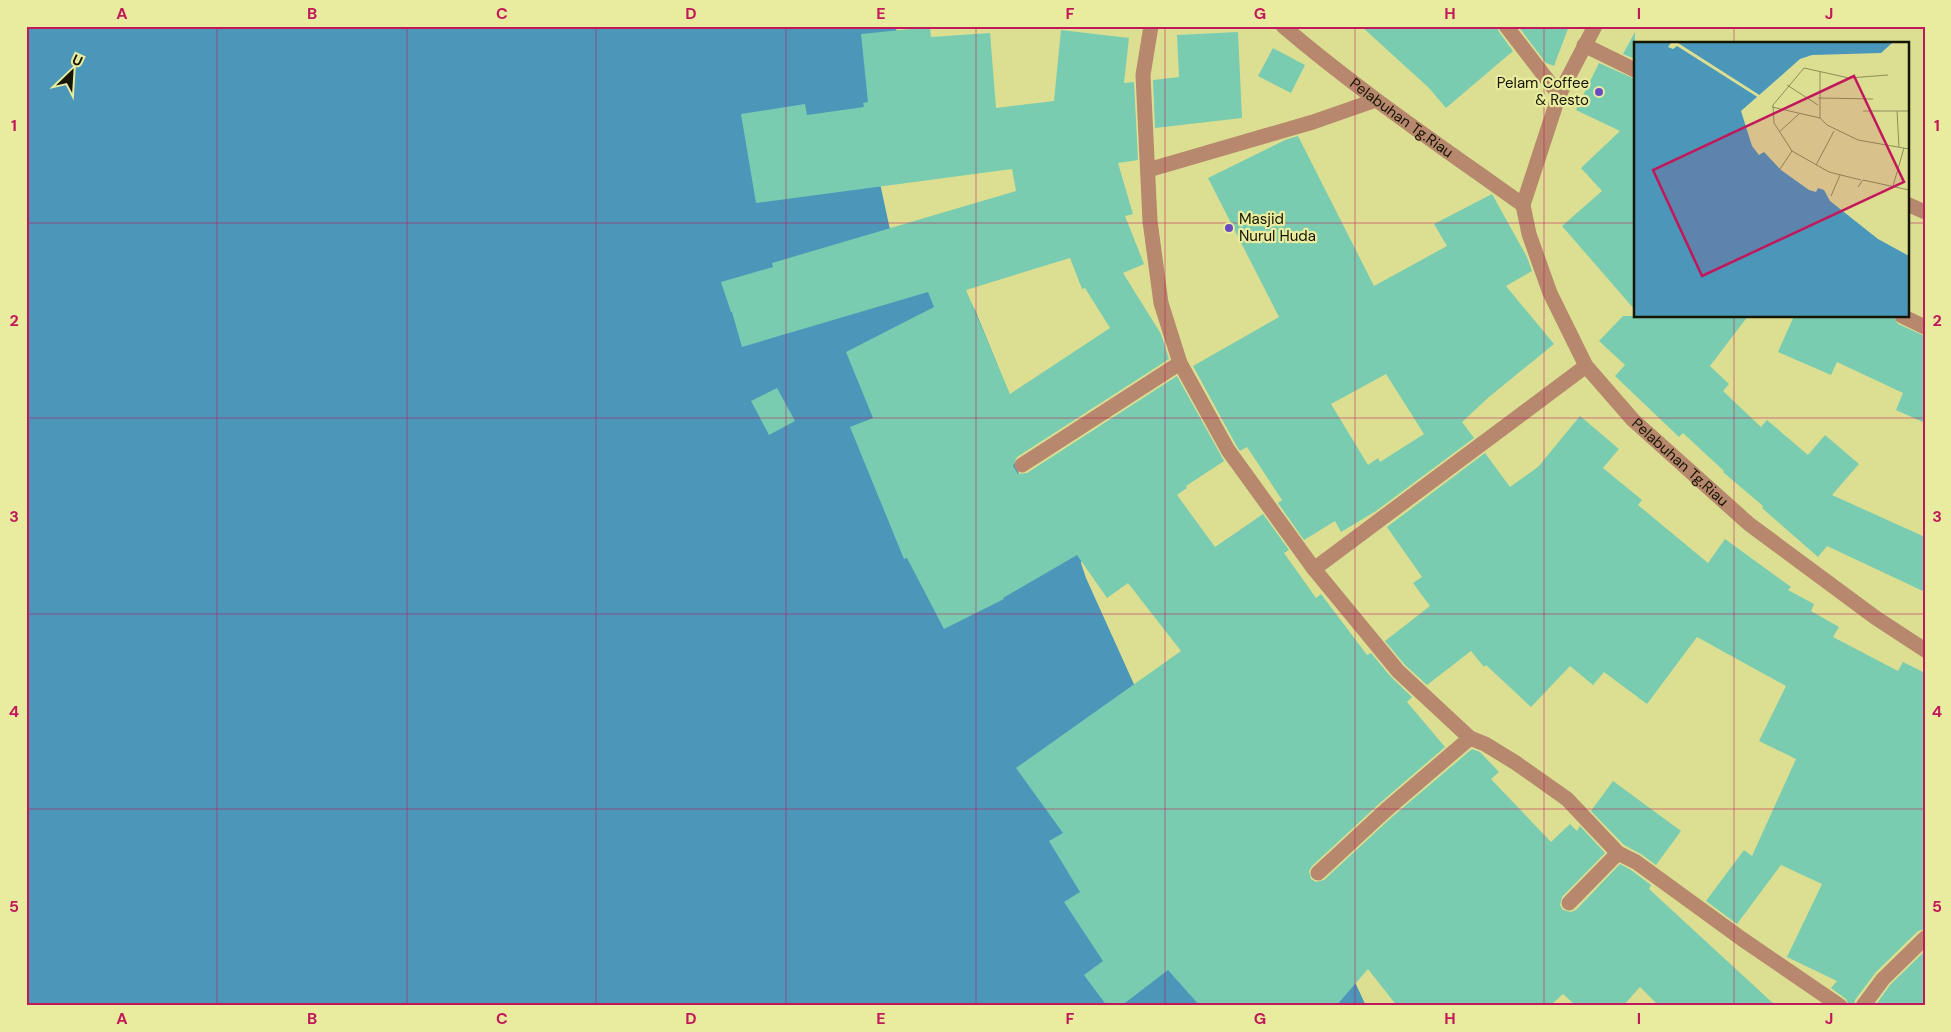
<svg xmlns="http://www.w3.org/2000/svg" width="1951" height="1032" font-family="'DM Sans',sans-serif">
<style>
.water{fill:#4a97ba}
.building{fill:#79ccb0;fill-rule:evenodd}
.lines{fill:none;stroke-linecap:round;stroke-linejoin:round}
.minor{stroke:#b7886e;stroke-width:15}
.grid{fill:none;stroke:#c2185b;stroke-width:1;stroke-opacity:0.55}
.poi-dot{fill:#694ac3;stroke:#e9ec9e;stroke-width:2}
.labels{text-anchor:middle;stroke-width:4.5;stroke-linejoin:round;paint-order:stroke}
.poi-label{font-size:15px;fill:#161600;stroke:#e9ec9e;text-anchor:end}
.street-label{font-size:15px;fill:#161600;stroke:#e9ec9e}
.inset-road{fill:none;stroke:#8d8f58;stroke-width:1}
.view{fill:#c2185b;fill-opacity:0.15;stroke:#c2185b;stroke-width:2.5}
.inset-edge{fill:none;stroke:#161600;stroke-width:2.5}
.neatline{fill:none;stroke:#c2185b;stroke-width:2}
.grid-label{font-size:16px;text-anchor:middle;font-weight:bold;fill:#c2185b}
</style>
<rect width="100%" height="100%" fill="#dcdf92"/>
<!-- water -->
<path class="water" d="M26,26H897L889,72L878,174L889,225L904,273L954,272L975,310L998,366L981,385L1020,476L1084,548L1081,563L1086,578L1142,702L1296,901L1344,958L1366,1006H26Z"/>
<!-- building -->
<path class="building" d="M1361,26H1497L1499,32L1513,51L1446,108L1429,88Z
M1518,26H1569L1554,66L1546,63Z
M930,27L931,37L990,33L996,108L1054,101L1061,30L1129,38L1124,83L1134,82L1138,160L1118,163L1133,214L1125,216L1144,264L1123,273L1161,334L1169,359L1017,457L1013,466L1018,474L1027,473L1177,376L1224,461L1186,486L1187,488L1177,495L1215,547L1263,514L1289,550L1284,553L1316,598L1321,594L1367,655L1371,653L1391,677L1412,697L1407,702L1445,747L1380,803L1312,866L1309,871L1311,879L1316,882L1324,880L1392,817L1472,749L1480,752L1499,772L1491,779L1551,842L1570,824L1577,831L1580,826L1605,853L1562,897L1560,905L1563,910L1571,912L1576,910L1620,864L1631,870L1651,885L1649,889L1776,1006H1659L1640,987L1623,1006H1576L1563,994L1550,1006H1397L1368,969L1336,1006H1200L1168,970L1121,1006H1107L1084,975L1103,961L1064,902L1080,892L1049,841L1063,833L1016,768L1181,651L1128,583L1107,598L1077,555L1003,598L1004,599L944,629L907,558L904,559L850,427L873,418L846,352L934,307L928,292L742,347L732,312H731L721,282L773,267L772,263L1016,191L1012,169L756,203L741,114L805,104L807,115L864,107L863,103L868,102L861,34ZM1070,258L1082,289L1085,288L1110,328L1010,394L966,290Z
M1238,32L1242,118L1155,128L1153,80L1179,77L1177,35Z
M1635,32V59L1623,54Z
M1273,48L1305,65L1291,93L1258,76Z
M1599,63L1635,79V310L1562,226L1602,191L1581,168L1620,131L1576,110Z
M1298,136L1374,286L1447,246L1434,224L1492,194L1527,257L1532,271L1506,286L1554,344L1489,397L1462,422L1474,438L1376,511L1341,532L1335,521L1304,540L1278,503L1282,500L1247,447L1240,451L1236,445L1193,366L1279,317L1208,178L1285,140ZM1386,374L1424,434L1380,462L1378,458L1368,465L1331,404Z
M1623,316H1748L1710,366L1729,384L1723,391L1761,427L1767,420L1808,455L1825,435L1859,464L1832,495L1925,537V592L1827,546L1818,557L1762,508L1763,506L1723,472L1724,471L1683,433L1679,437L1615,376L1625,365L1599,341Z
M1794,316H1893L1898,324L1925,336V423L1896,410L1903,393L1837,362L1831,375L1778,352Z
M777,388L795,421L769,435L751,401Z
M1580,416L1619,449L1603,468L1642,500L1638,505L1708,563L1725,539L1791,587L1788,590L1814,604L1811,611L1839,627L1833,637L1898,671L1903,662L1925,673V929L1918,931L1876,972L1855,1000L1854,1006H1849L1846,999L1831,988L1837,981L1787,957L1822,884L1781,865L1737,924L1706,901L1744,850L1752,856L1796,759L1759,741L1786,686L1697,637L1647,704L1604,672L1593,685L1570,666L1531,707L1486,665L1484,667L1471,651L1427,685L1405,665L1385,641L1430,606L1413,583L1422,577L1387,527L1485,453L1510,487L1538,467Z
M1613,781L1681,831L1656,865L1641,854L1624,845L1591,811Z
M1925,951V1006H1875L1890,985Z"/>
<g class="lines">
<!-- minor -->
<g class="minor">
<path d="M1151,26L1143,75L1150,221L1161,303L1180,363L1228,450L1314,569L1398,671L1470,738L1485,744L1516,763L1567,799L1618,853"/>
<path id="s1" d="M1283,26C1359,91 1442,147 1523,205"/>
<path d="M1506,26L1559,95"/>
<path id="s2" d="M1595,26L1559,95L1523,205L1529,234L1550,293L1586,366L1633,420L1749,524L1876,618L1925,650"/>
<path d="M1584,45L1635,70"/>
<path d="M1148,170L1313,122L1376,100"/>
<path d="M1907,204L1925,212"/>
<path d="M1902,316L1925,327"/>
<path d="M1022,465L1180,363"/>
<path d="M1314,569L1586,366"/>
<path d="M1318,873L1386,810L1470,738"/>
<path d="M1569,903L1618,853L1636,862L1742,939L1840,1006"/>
<path d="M1863,1006L1883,979L1925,938"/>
</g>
</g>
<!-- grid -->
<path class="grid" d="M217,26V1006M407,26V1006M596,26V1006M786,26V1006M976,26V1006M1165,26V1006M1355,26V1006M1544,26V1006M1734,26V44M26,223H1635M1907,223H1925M1734,316V1006M26,418H1925M26,614H1925M26,809H1925"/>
<!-- markers -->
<g class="poi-dot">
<circle cx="1599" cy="92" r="5"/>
<circle cx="1229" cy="228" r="5"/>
</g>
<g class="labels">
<!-- poi labels -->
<g class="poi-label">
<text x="1589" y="88">Pelam Coffee<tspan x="1589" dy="17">&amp; Resto</tspan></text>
<text x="1239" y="224" text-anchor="start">Masjid<tspan x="1239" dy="17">Nurul Huda</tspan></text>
</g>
<!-- street labels -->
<g class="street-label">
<text dy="5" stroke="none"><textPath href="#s1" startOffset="150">Pelabuhan Tg.Riau</textPath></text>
<text dy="5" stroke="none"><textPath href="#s2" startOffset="502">Pelabuhan Tg.Riau</textPath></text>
</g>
</g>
<!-- overview -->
<g transform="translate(1634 42)">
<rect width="275" height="275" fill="#dcdf92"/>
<path d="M0,1H258L247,11L178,13L166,17L107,69L118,104L125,113L130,110L147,128L175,148L182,150L184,146L190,148L196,159L244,197L275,214V274H0Z" fill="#4a97ba"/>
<path d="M37,1H44L127,54L125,56L43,4L39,7L34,5Z" fill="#dcdf92"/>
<path class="inset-road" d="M186,29V76L193,83L224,98L275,107M153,43L184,63M184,56L239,57M138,65L186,76M229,69H275M263,69L265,105M145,90L165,72M182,123L200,89M146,127L158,109M227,138L195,130L158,109L140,81L139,63L170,26L215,36L254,33M259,144L270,106M224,145L229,138L275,148M197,154L206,133"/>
<path class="view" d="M220,34L270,140L68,234L19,128Z"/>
<rect width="275" height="275" class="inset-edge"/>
</g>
<!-- border -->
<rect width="1951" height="1032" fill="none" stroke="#e9ec9e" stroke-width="55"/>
<!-- north arrow -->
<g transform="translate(72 72) rotate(25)" stroke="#e9ec9e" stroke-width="4" paint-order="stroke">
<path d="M0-4L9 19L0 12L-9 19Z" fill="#161600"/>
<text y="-8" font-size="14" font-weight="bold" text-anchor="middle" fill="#161600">U</text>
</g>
<rect x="28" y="28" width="1896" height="976" class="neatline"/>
<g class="grid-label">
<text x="122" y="19">A</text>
<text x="312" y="19">B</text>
<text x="502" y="19">C</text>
<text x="691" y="19">D</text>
<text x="881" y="19">E</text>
<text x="1070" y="19">F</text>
<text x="1260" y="19">G</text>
<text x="1450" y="19">H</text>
<text x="1639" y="19">I</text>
<text x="1829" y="19">J</text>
<text x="14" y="131">1</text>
<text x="1937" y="131">1</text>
<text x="14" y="326">2</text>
<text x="1937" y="326">2</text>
<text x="14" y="522">3</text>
<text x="1937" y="522">3</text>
<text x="14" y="717">4</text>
<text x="1937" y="717">4</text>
<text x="14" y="912">5</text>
<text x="1937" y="912">5</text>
<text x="122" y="1024">A</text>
<text x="312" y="1024">B</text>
<text x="502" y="1024">C</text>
<text x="691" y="1024">D</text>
<text x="881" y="1024">E</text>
<text x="1070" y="1024">F</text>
<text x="1260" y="1024">G</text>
<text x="1450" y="1024">H</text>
<text x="1639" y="1024">I</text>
<text x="1829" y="1024">J</text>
</g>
</svg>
